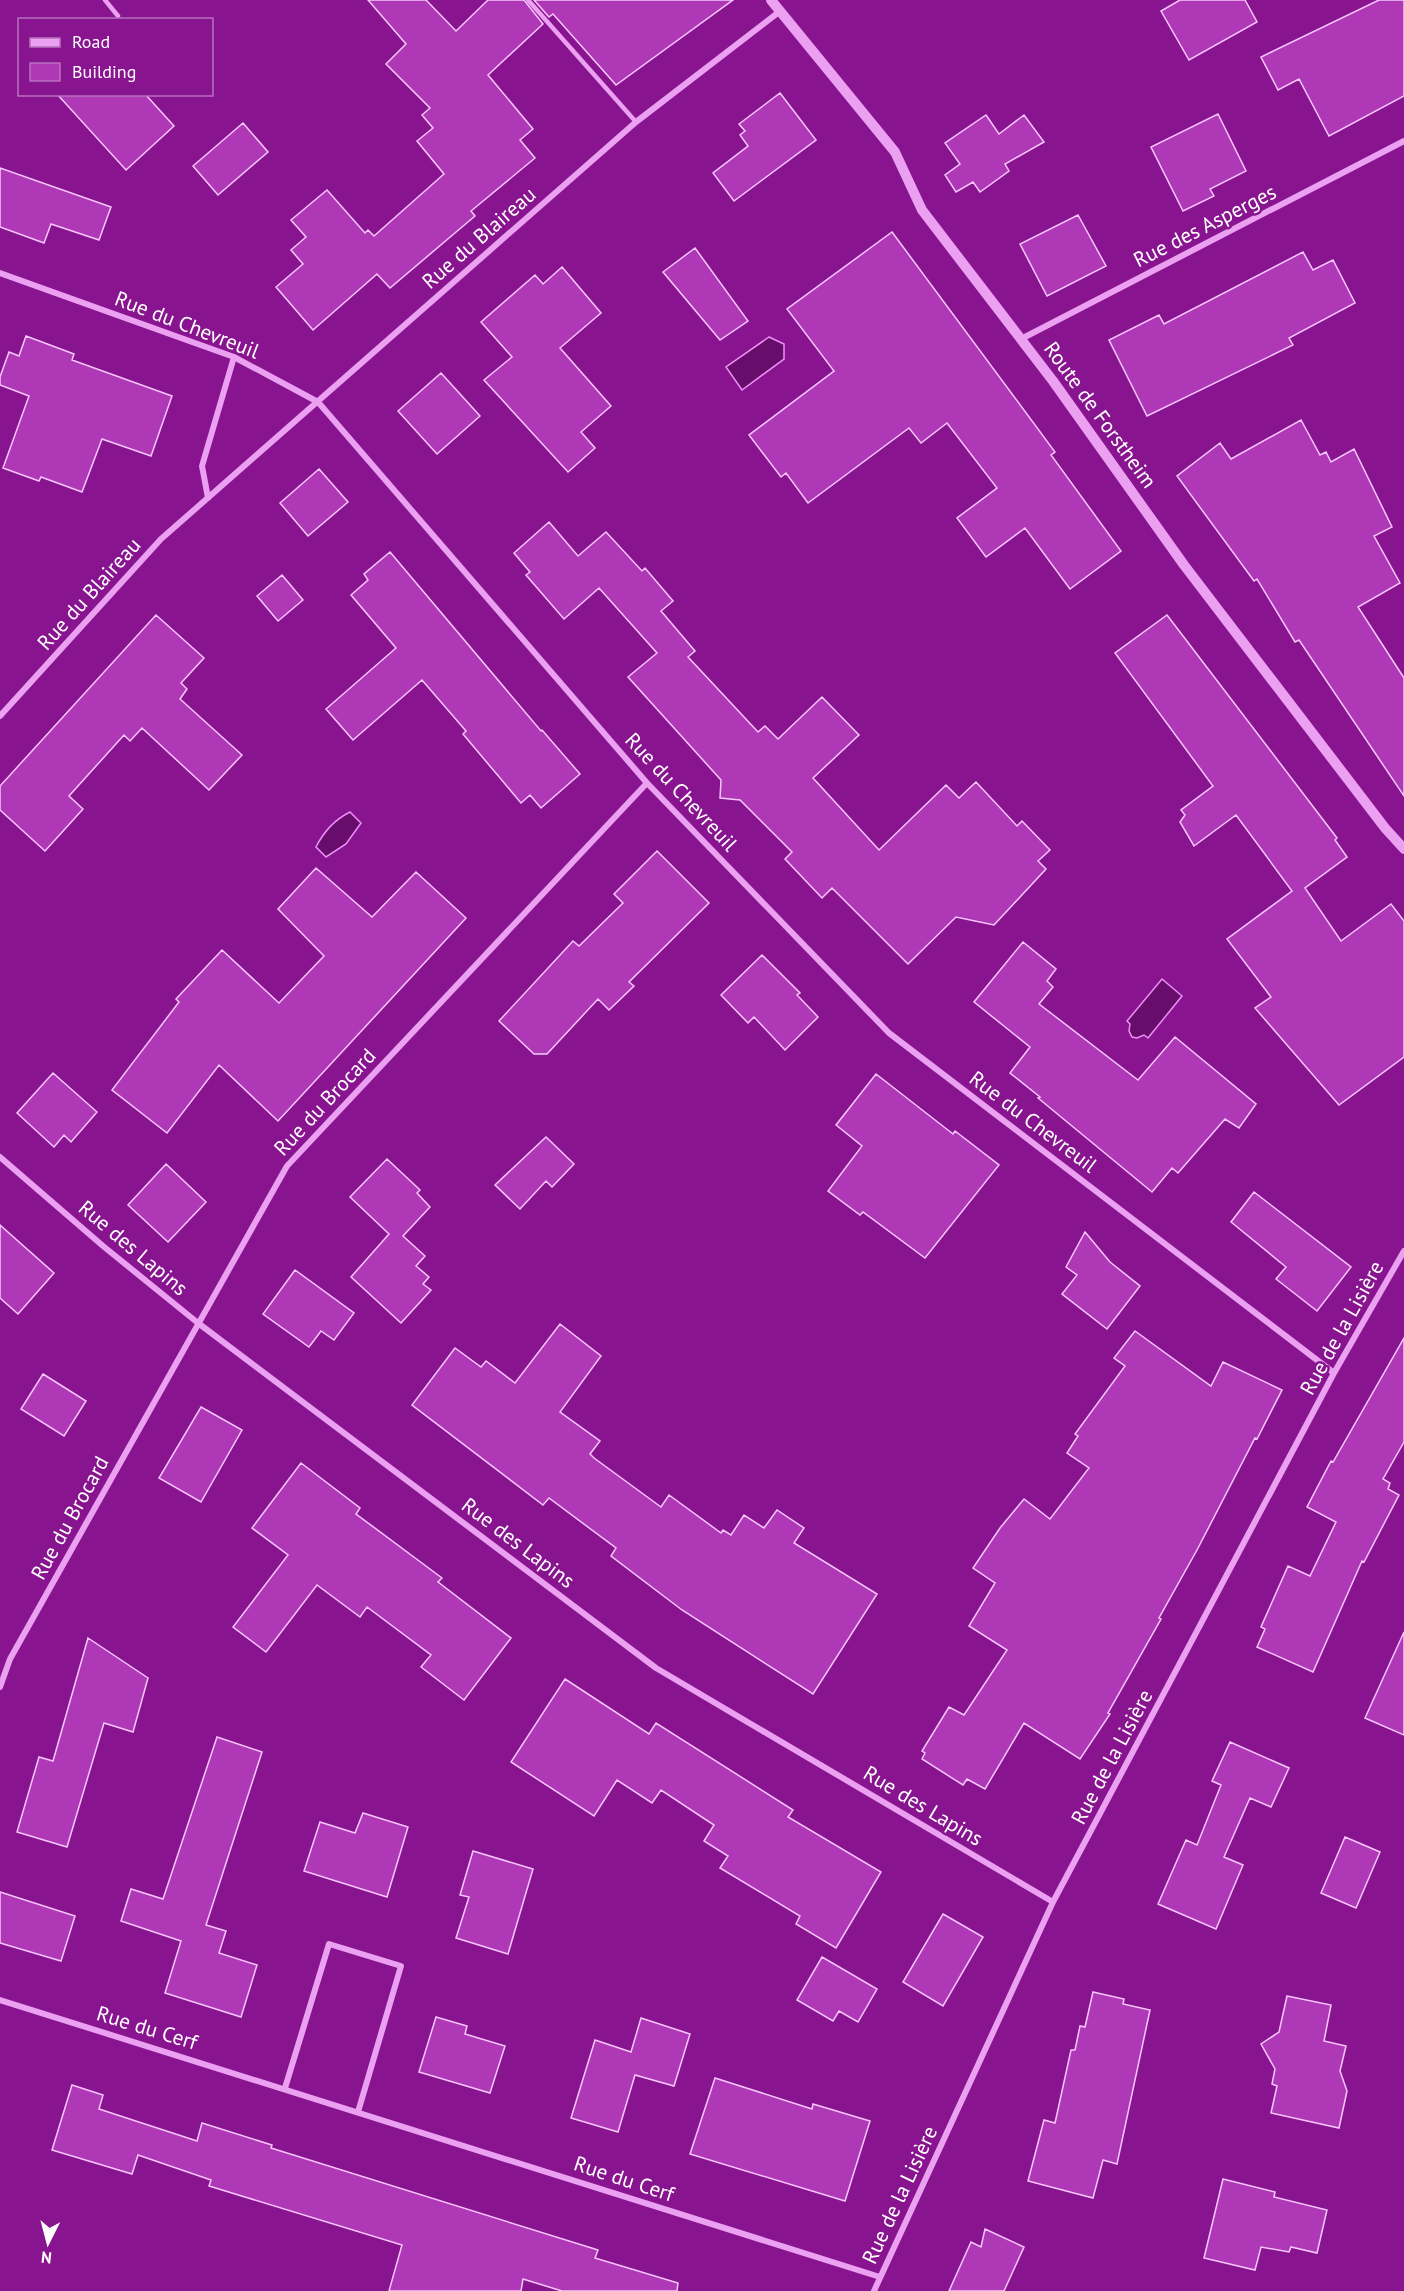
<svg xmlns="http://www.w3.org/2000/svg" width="1404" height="2291" font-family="'PT Sans',sans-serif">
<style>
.water{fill:#680d6c;stroke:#ec92f4;stroke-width:1.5}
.building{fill:#af38b7;stroke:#f8c7fc;stroke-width:1.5}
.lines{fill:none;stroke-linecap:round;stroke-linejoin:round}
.service{stroke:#eba0f1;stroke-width:4.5}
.minor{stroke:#eba0f1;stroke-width:6}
.tertiary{stroke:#eba0f1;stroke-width:10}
.labels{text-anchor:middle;stroke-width:5;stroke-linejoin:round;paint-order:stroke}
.street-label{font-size:21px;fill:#fff;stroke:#891490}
</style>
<rect width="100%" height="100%" fill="#891490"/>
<!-- water -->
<path class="water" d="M769,337L784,344V359L742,390L726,367Z
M350,812L361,823L346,844L326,857L316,847C324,831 334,820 350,812Z
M1162,979L1182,996L1148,1038L1144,1035L1137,1038L1132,1037L1129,1031L1130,1024L1127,1021Z"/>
<!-- building -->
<path class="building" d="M368,0H426L456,31L488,0H524L543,24L488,75L533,129L520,140L535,158L471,211L475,216L390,288L377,274L313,330L276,287L303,264L291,250L306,237L291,220L327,190L365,233L368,230L374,236L444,174L417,141L433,128L422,115L430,108L386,64L406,44Z
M534,0H733L616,85L553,14L549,17Z
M1180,0H1245L1257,22L1189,60L1161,11Z
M1379,0H1404V96L1329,136L1299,79L1278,90L1261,57Z
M780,93L816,140L734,201L713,173L748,146L740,135L745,131L739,124Z
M57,94H145L174,126L126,170Z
M1218,114L1246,171L1210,189L1214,196L1183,211L1151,147Z
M986,115L999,134L1024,115L1044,142L1005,164L1009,171L980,192L973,182L956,192L945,175L960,164L945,143Z
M243,123L268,152L218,195L193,166Z
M0,168L111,207L99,240L51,224L44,243L0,227Z
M1078,215L1106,266L1047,296L1020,244Z
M892,232L1055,452L1051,455L1121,551L1070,589L1025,528L986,557L957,518L997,488L947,423L921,443L909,428L808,503L786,473L781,477L749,435L834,371L787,309Z
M695,248L748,321L720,340L663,272Z
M1303,252L1313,270L1333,260L1355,303L1289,338L1293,345L1147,416L1109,340L1159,315L1164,324Z
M562,267L601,313L560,348L611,406L581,432L595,448L568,472L484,380L512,357L481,322L535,275L543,284Z
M26,336L74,354L72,360L172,396L151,456L102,439L82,492L41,477L39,481L3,468L29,396L0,385V377L9,352L19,356Z
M441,373L480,416L437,454L398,411Z
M1301,420L1320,455L1326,452L1331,462L1354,449L1392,527L1374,536L1400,583L1358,607L1404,678V796L1299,640L1295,642L1257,579L1254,581L1177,476L1220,443L1231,459Z
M319,469L348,502L308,536L280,503Z
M549,522L578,556L606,532L642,571L645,568L673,601L661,611L695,651L688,657L758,732L765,726L778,739L822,697L859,735L813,778L879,850L946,785L959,798L976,782L1017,826L1022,821L1050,850L1038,861L1046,869L994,925L956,917L908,964L832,888L822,898L785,859L792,852L740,800L720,798L721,780L628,677L657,653L599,588L564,619L526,575L530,572L514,553Z
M390,552L541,731L542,730L580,774L541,808L530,795L521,803L463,734L466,731L422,680L353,740L326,709L396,648L351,595L368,580L364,574Z
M282,575L303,600L278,621L257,596Z
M156,615L204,658L181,683L187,689L180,699L242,755L209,790L142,728L130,741L124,735L69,796L83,809L45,851L0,810V786Z
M1167,615L1337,838L1335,840L1347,857L1305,888L1341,941L1391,904L1404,921V1057L1339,1105L1255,1008L1271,997L1227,939L1292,891L1236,815L1194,846L1180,822L1185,815L1181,810L1213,786L1115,653Z
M657,851L709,903L629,982L634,986L609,1010L598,999L547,1054H534L499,1021L573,941L579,946L623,903L614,894Z
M316,868L372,917L416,872L466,918L278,1121L219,1065L167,1133L112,1090L179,1002L176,999L222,950L279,1003L324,956L278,909Z
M1023,942L1056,969L1047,981L1053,987L1039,1004L1138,1080L1175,1037L1256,1104L1239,1128L1225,1119L1178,1173L1172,1168L1152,1192L1038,1098L1040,1097L1010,1073L1030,1047L974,1002Z
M762,955L800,993L797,995L818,1017L785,1050L754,1017L748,1023L721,995Z
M53,1073L97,1112L71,1142L64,1135L54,1147L17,1113Z
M876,1074L953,1134L955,1131L999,1165L925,1258L863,1212L860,1215L828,1191L862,1146L836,1125Z
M546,1137L574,1164L552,1187L546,1181L520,1209L495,1185Z
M387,1159L420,1190L417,1193L430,1207L403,1236L425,1256L416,1266L429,1277L423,1284L431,1290L401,1323L351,1277L389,1234L350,1197Z
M166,1164L206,1202L168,1242L128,1205Z
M1254,1192L1351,1267L1317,1311L1276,1279L1286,1267L1231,1222Z
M0,1225L54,1273L18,1314L0,1298Z
M1085,1232L1110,1262L1140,1286L1107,1329L1062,1294L1077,1275L1066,1267Z
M295,1270L354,1313L334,1340L321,1331L309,1347L263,1314Z
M560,1324L601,1356L560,1412L600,1441L590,1454L594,1458L661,1507L669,1495L721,1533L723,1530L731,1535L744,1515L764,1528L777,1510L804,1528L794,1543L877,1594L813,1694L682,1610L611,1556L616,1548L549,1498L543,1505L412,1405L455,1348L481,1367L486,1361L515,1383Z
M1135,1331L1211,1386L1223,1362L1282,1390L1257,1439L1255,1438L1197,1550L1159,1618L1161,1619L1108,1713L1110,1714L1080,1759L1024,1723L985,1789L967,1779L963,1785L922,1759L925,1753L922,1751L949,1707L964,1715L1007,1650L969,1626L995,1583L973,1568L1000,1528L1024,1499L1050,1519L1089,1468L1067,1453L1078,1436L1075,1434L1125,1366L1114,1358Z
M1404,1338V1442L1383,1479L1390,1483L1388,1489L1399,1495L1364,1562L1362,1561L1313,1672L1257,1647L1265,1629L1261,1627L1288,1566L1310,1576L1336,1522L1307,1507L1331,1461L1333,1462Z
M43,1374L86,1401L64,1436L21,1409Z
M201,1407L242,1430L201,1502L159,1478Z
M301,1463L360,1508L356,1514L442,1578L438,1582L511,1638L464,1700L421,1667L431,1655L367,1607L360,1617L317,1585L266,1652L233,1627L288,1555L252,1528Z
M1404,1632V1735L1365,1718Z
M88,1638L148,1678L133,1732L104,1723L67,1847L17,1832L39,1757L53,1761Z
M565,1679L649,1734L656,1723L793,1810L788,1817L881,1872L836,1948L796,1924L800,1916L720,1868L728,1856L704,1841L714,1825L661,1790L652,1803L617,1780L594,1816L511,1762Z
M217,1737L262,1752L206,1925L226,1931L219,1953L257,1965L241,2017L165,1993L181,1941L121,1921L131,1889L163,1899Z
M1230,1742L1289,1768L1271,1807L1250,1798L1224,1857L1243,1865L1216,1929L1158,1904L1186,1840L1197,1845L1221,1785L1212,1781Z
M363,1813L408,1827L387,1897L304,1871L320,1822L355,1833Z
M1345,1837L1380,1852L1356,1908L1321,1893Z
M473,1851L533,1869L508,1954L456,1938L469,1897L460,1895Z
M0,1892L75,1916L61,1961L0,1943Z
M943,1914L983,1937L943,2006L903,1982Z
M822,1957L877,1989L858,2022L839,2011L833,2021L797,2000Z
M1093,1992L1124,1999L1123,2004L1150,2010L1117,2164L1103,2160L1093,2198L1028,2181L1044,2120L1055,2123L1071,2050H1075L1080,2026L1085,2027Z
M1287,1996L1331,2005L1324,2041L1346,2046L1340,2071L1347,2091L1339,2128L1271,2113L1277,2086L1272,2084L1275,2069L1261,2044L1279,2032Z
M436,2017L467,2026L465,2034L505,2046L490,2093L419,2072Z
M641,2018L690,2034L674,2086L635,2075L618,2132L571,2118L595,2040L631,2052Z
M715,2078L812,2109L813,2104L870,2121L845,2201L690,2154Z
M72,2085L103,2095L99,2109L197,2141L202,2123L272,2145L271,2148L598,2250L595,2258L678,2283L677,2291H562L523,2279L521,2291H389L402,2245L209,2186L211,2180L138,2155L132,2174L52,2150Z
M1223,2179L1275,2192L1274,2197L1327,2210L1317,2253L1291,2247L1289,2252L1261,2247L1255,2270L1204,2258Z
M985,2229L1024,2247L1004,2291H949L971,2242L981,2247Z"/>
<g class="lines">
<!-- service -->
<path class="service" d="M105,0L118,16
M528,0L636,122"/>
<!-- minor -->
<path class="minor" d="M0,273L234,357L318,402L647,783L889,1033L1334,1373
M1021,339L1404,141
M208,498L202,466L234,357
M0,716L161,539L636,122L779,12
M0,1157L103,1246L198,1323L656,1668L1053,1902
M0,1687L10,1659L287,1166L647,783
M0,2000L880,2277
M285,2088L329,1944L401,1966L358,2112
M874,2291L1053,1902L1334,1373L1404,1251"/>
<!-- tertiary -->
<path class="tertiary" d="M771,0L895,152L922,210L1053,381L1184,565L1385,828L1404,849"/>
</g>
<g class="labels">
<!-- street labels -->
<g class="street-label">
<text transform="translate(1205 226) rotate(-27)" y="7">Rue des Asperges</text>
<text transform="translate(479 238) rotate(-41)" y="7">Rue du Blaireau</text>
<text transform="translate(187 325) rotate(21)" y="7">Rue du Chevreuil</text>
<text transform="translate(1100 415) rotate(54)" y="7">Route de Forstheim</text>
<text transform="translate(89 594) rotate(-48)" y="7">Rue du Blaireau</text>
<text transform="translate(681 792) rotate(47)" y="7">Rue du Chevreuil</text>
<text transform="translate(325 1102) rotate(-47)" y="7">Rue du Brocard</text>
<text transform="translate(1033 1122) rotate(37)" y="7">Rue du Chevreuil</text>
<text transform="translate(133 1248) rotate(40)" y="7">Rue des Lapins</text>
<text transform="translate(1342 1328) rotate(-61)" y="7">Rue de la Lisière</text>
<text transform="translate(70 1518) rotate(-61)" y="7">Rue du Brocard</text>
<text transform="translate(518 1543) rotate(37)" y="7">Rue des Lapins</text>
<text transform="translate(1112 1757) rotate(-62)" y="7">Rue de la Lisière</text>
<text transform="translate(923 1806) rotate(31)" y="7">Rue des Lapins</text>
<text transform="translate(147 2028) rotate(17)" y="7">Rue du Cerf</text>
<text transform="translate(624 2179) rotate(18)" y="7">Rue du Cerf</text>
<text transform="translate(900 2195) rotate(-65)" y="7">Rue de la Lisière</text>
</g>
</g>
<!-- legend -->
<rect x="18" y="18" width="195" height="78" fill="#891490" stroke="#b872bc" stroke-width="1.5"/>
<rect x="30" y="38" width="30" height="9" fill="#eba0f1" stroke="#b872bc" stroke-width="1.5"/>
<text x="72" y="48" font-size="18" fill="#ffffff">Road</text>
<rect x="30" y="63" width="30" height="18" fill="#af38b7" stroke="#b872bc" stroke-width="1.5"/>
<text x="72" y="78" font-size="18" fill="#ffffff">Building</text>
<!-- north arrow -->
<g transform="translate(48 2243) rotate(186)" stroke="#891490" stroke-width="4.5" paint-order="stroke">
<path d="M0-4.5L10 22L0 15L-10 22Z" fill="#ffffff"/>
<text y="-9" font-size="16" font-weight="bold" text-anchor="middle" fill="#ffffff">N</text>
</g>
</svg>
